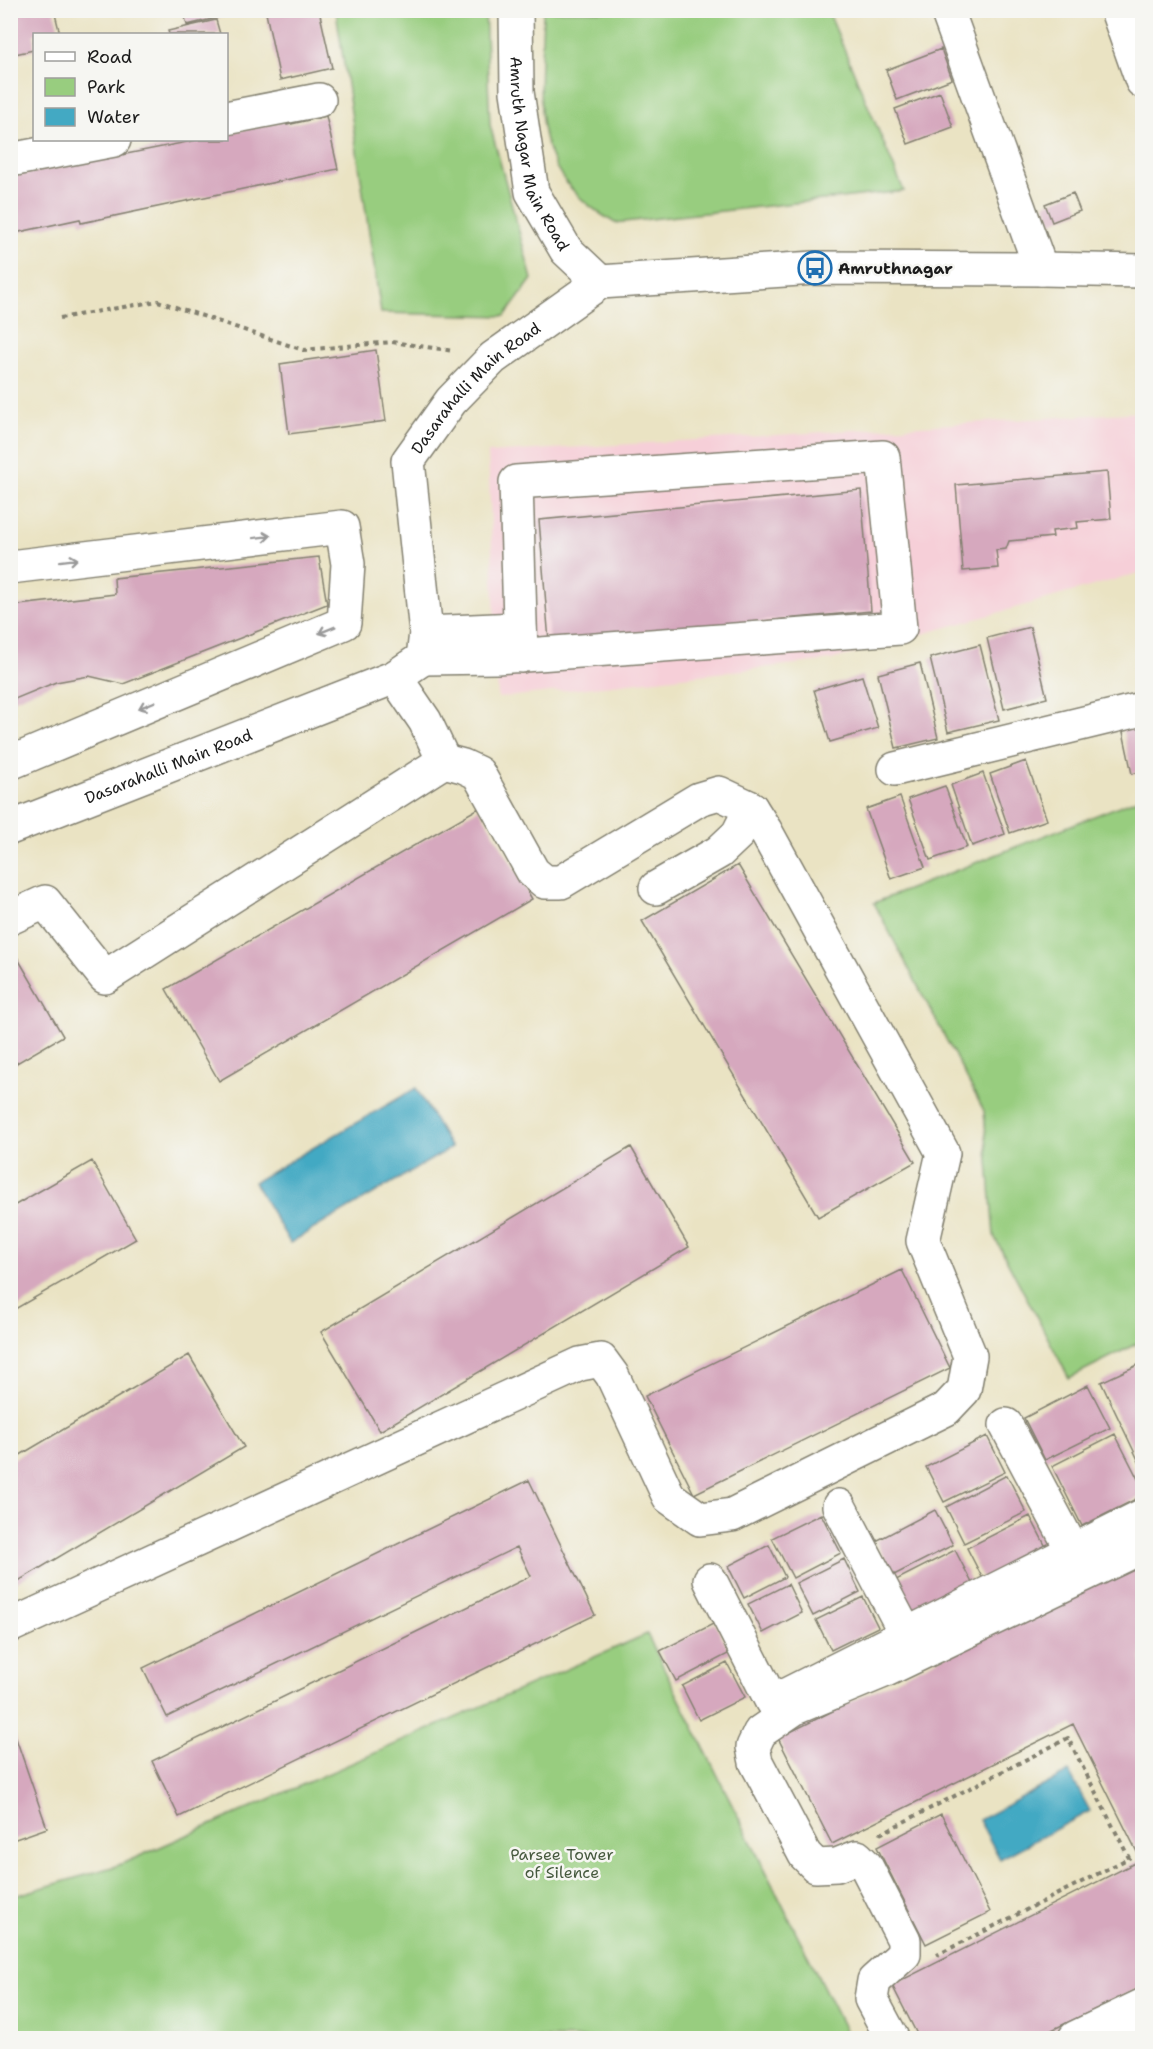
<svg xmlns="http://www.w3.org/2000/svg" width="1153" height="2049" font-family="'Shantell Sans',sans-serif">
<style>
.built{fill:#f6cfd8}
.green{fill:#98cd7f;stroke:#5a744e;stroke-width:1.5}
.water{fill:#43a9c3;stroke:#306270;stroke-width:1.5}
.building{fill:#d6a8be}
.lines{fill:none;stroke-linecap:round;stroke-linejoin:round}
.minor-casing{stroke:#838070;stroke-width:36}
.path{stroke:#838070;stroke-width:4;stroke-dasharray:4.5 4.5;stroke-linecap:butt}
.minor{stroke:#fff;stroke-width:33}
.oneway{stroke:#999}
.labels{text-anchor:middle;stroke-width:5;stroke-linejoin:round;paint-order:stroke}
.street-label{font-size:16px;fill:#1c1c1c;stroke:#f6f6f2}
.poi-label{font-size:16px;font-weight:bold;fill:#1c1c1c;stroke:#f6f6f2;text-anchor:start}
.park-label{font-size:16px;fill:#475a3f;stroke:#f6f6f2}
</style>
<rect width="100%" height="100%" fill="#f6f6f2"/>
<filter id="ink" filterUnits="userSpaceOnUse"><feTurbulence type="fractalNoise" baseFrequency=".0167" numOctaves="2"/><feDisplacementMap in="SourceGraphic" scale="12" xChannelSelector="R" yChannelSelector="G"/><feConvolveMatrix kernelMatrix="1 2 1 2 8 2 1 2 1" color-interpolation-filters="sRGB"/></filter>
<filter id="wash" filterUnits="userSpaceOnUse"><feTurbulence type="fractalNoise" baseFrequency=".008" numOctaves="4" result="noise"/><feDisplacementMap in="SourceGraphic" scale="24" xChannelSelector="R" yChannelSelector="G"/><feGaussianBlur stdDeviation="1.35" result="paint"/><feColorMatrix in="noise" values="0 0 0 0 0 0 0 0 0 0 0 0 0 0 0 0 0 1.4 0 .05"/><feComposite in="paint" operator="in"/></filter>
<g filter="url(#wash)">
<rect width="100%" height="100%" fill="#eae3c3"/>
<!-- built -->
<path class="built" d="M1142,412V572L831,660L498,698L488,453Z"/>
<!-- green -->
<path class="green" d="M336,11H485L490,125L532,279L505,316L381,313Z
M543,11H828L904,191L615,223C523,170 541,102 543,11Z
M1142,797V1341L1069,1378L994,1236L984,1111L874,903Z
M647,1634L849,2038H11V1897L119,1865Z"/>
<!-- water -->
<path class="water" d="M416,1088L451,1148L290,1243L254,1182Z
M1069,1772L1090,1811L1000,1859L979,1820Z"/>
<g id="blocks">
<!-- building -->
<path class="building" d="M10,10H54L60,34H34V50L10,55Z
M183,10H245V11L187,25Z
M278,10H319L332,68L280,80L266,13Z
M216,20L220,34H169L168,31Z
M941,49L952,79L897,100L886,70Z
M940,92L953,127L908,144L895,109Z
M326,116L338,169L81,223L80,219L10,234V177L197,140H226V133L286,121L287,125Z
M1073,193L1080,211L1052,222L1045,204Z
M376,350L386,421L289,434L280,364Z
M1107,472L1111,519L1077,522L1078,528L1052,531L1053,537L1009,541L1006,549L996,550L998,568L963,571L956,485Z
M861,490L871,611L549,641L539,520Z
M319,557L327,604L123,684L89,676L56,682L10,701V606L115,594L114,578Z
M1030,627L1047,698L1004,709L987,638Z
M980,645L999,720L948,732L930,658Z
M920,663L938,738L896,748L878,674Z
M862,676L878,728L830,742L814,690Z
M1142,723V771L1132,774L1122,727Z
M1026,761L1047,820L1010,833L990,774Z
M983,773L1005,834L972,846L951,785Z
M945,786L967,847L930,860L908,799Z
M900,797L925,867L891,879L866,809Z
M479,808L532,899L219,1081L166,989Z
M738,865L915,1162L818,1217L642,921Z
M10,945L63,1036L10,1067Z
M631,1147L689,1247L380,1431L321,1332Z
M92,1161L136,1239L10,1312V1208Z
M902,1270L950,1368L694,1494L645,1396Z
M189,1355L244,1447L10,1586V1461Z
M1142,1363V1468L1101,1382Z
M1088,1385L1110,1428L1045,1460L1024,1418Z
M1115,1434L1142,1487V1496L1082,1526L1052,1466Z
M987,1436L1005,1472L944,1502L926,1467Z
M1007,1475L1026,1512L964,1543L946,1507Z
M529,1480L595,1615L179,1817L152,1761L531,1576L517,1547L167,1717L143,1668Z
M935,1510L953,1545L894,1575L876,1541Z
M821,1514L841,1553L793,1578L772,1538Z
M1030,1516L1047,1549L984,1581L967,1548Z
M769,1545L785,1577L744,1598L728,1566Z
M955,1550L972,1583L912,1613L896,1580Z
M844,1559L860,1592L813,1616L796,1583Z
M1142,1559V1987L1035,2038H919L892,1985L1141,1860L1073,1724L832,1844L778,1738Z
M788,1584L802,1613L763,1633L748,1604Z
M863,1597L878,1627L831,1650L816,1620Z
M715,1623L730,1653L676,1681L660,1651Z
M727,1663L745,1697L699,1720L682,1686Z
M10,1721L47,1828L10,1841Z
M941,1814L990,1912L926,1944L877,1847Z"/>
</g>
</g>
<g filter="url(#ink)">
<use href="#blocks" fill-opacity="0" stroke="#838070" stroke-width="1.5"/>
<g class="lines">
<!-- minor casing -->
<g class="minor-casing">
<g id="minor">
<path id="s1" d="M516,10L517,92L532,192L566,250L600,282"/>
<path d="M947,10L1041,269"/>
<path d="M1117,10L1142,81"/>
<path d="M226,118L319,100"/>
<path d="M10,160L114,140"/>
<path d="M10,567L342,527L348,564L344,623L10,763"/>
<path d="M426,633L520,629"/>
<path d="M423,658L497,657L900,628L883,457L516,482L521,656"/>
<path d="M395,677L425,721L444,761"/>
<path d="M895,769L1142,709"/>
<path id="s2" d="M10,828L395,677L423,658L426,633L408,461L451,401L493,358L600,282L815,268L1041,269L1142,271"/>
<path d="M656,888L719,852L738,834L751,808"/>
<path d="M10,918L45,902L105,977L444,761L463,766L478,773L533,872L545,882H561L699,799L719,793L751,808L765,830L943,1153L923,1241L970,1356L964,1390L946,1409L732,1515L700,1519L669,1497L612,1375L601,1360L580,1364L10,1626"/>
<path d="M1006,1425L1073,1551"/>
<path d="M839,1506L906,1634"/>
<path d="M710,1580L772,1702L1142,1516"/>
<path d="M892,2038L871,1999L874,1981L904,1954V1940L866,1866L857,1857L837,1865L816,1866L805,1855L756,1762L753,1747L760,1732L795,1708L884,1671L1142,1547"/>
<path d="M1075,2038L1142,2006"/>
<path d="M1130,2038L1142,2033"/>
</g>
</g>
<!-- path -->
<path class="path" d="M60,318L158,301L303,350L392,342L454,351
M880,1834L1068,1738L1129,1858L937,1955"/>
<!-- minor -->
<use href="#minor" class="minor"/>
</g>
<!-- one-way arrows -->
<defs><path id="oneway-shaft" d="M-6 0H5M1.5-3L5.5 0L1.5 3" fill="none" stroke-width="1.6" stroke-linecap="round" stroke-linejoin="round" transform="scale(1.5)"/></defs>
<g class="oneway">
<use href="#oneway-shaft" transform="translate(262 537) rotate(-7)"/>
<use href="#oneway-shaft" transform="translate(69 560) rotate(-7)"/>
<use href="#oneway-shaft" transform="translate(327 630) rotate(158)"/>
<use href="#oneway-shaft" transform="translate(147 705) rotate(157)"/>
</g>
</g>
<!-- icons -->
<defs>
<g id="bus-ring" transform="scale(1.725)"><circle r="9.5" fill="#f6f6f2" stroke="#1f6fb2" stroke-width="1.5"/><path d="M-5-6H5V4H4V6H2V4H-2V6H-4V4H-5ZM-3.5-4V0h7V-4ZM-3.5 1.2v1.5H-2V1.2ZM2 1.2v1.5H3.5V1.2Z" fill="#1f6fb2"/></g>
</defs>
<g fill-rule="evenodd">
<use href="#bus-ring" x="815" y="268"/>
</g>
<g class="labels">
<!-- street labels -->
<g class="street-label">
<text dy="6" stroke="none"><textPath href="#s1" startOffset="148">Amruth Nagar Main Road</textPath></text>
<text dy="6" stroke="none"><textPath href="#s2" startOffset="746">Dasarahalli Main Road</textPath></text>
<text dy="6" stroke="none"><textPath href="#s2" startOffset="170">Dasarahalli Main Road</textPath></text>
</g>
<!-- poi labels -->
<g class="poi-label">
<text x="838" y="274">Amruthnagar</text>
</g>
<!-- park labels -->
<g class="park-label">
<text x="562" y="1860">Parsee Tower<tspan x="562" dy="18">of Silence</tspan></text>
</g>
</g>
<!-- margin -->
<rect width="1153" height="2049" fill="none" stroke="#f6f6f2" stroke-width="36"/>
<!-- legend -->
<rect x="33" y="33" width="195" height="108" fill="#f6f6f2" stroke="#9f9f9c" stroke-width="1.5"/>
<rect x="45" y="52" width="30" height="9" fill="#ffffff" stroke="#9f9f9c" stroke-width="1.5"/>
<text x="87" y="63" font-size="18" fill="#1c1c1c">Road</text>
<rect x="45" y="78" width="30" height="18" fill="#98cd7f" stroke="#9f9f9c" stroke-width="1.5"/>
<text x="87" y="93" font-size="18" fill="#1c1c1c">Park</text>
<rect x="45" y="108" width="30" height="18" fill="#43a9c3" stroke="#9f9f9c" stroke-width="1.5"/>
<text x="87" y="123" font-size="18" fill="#1c1c1c">Water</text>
</svg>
